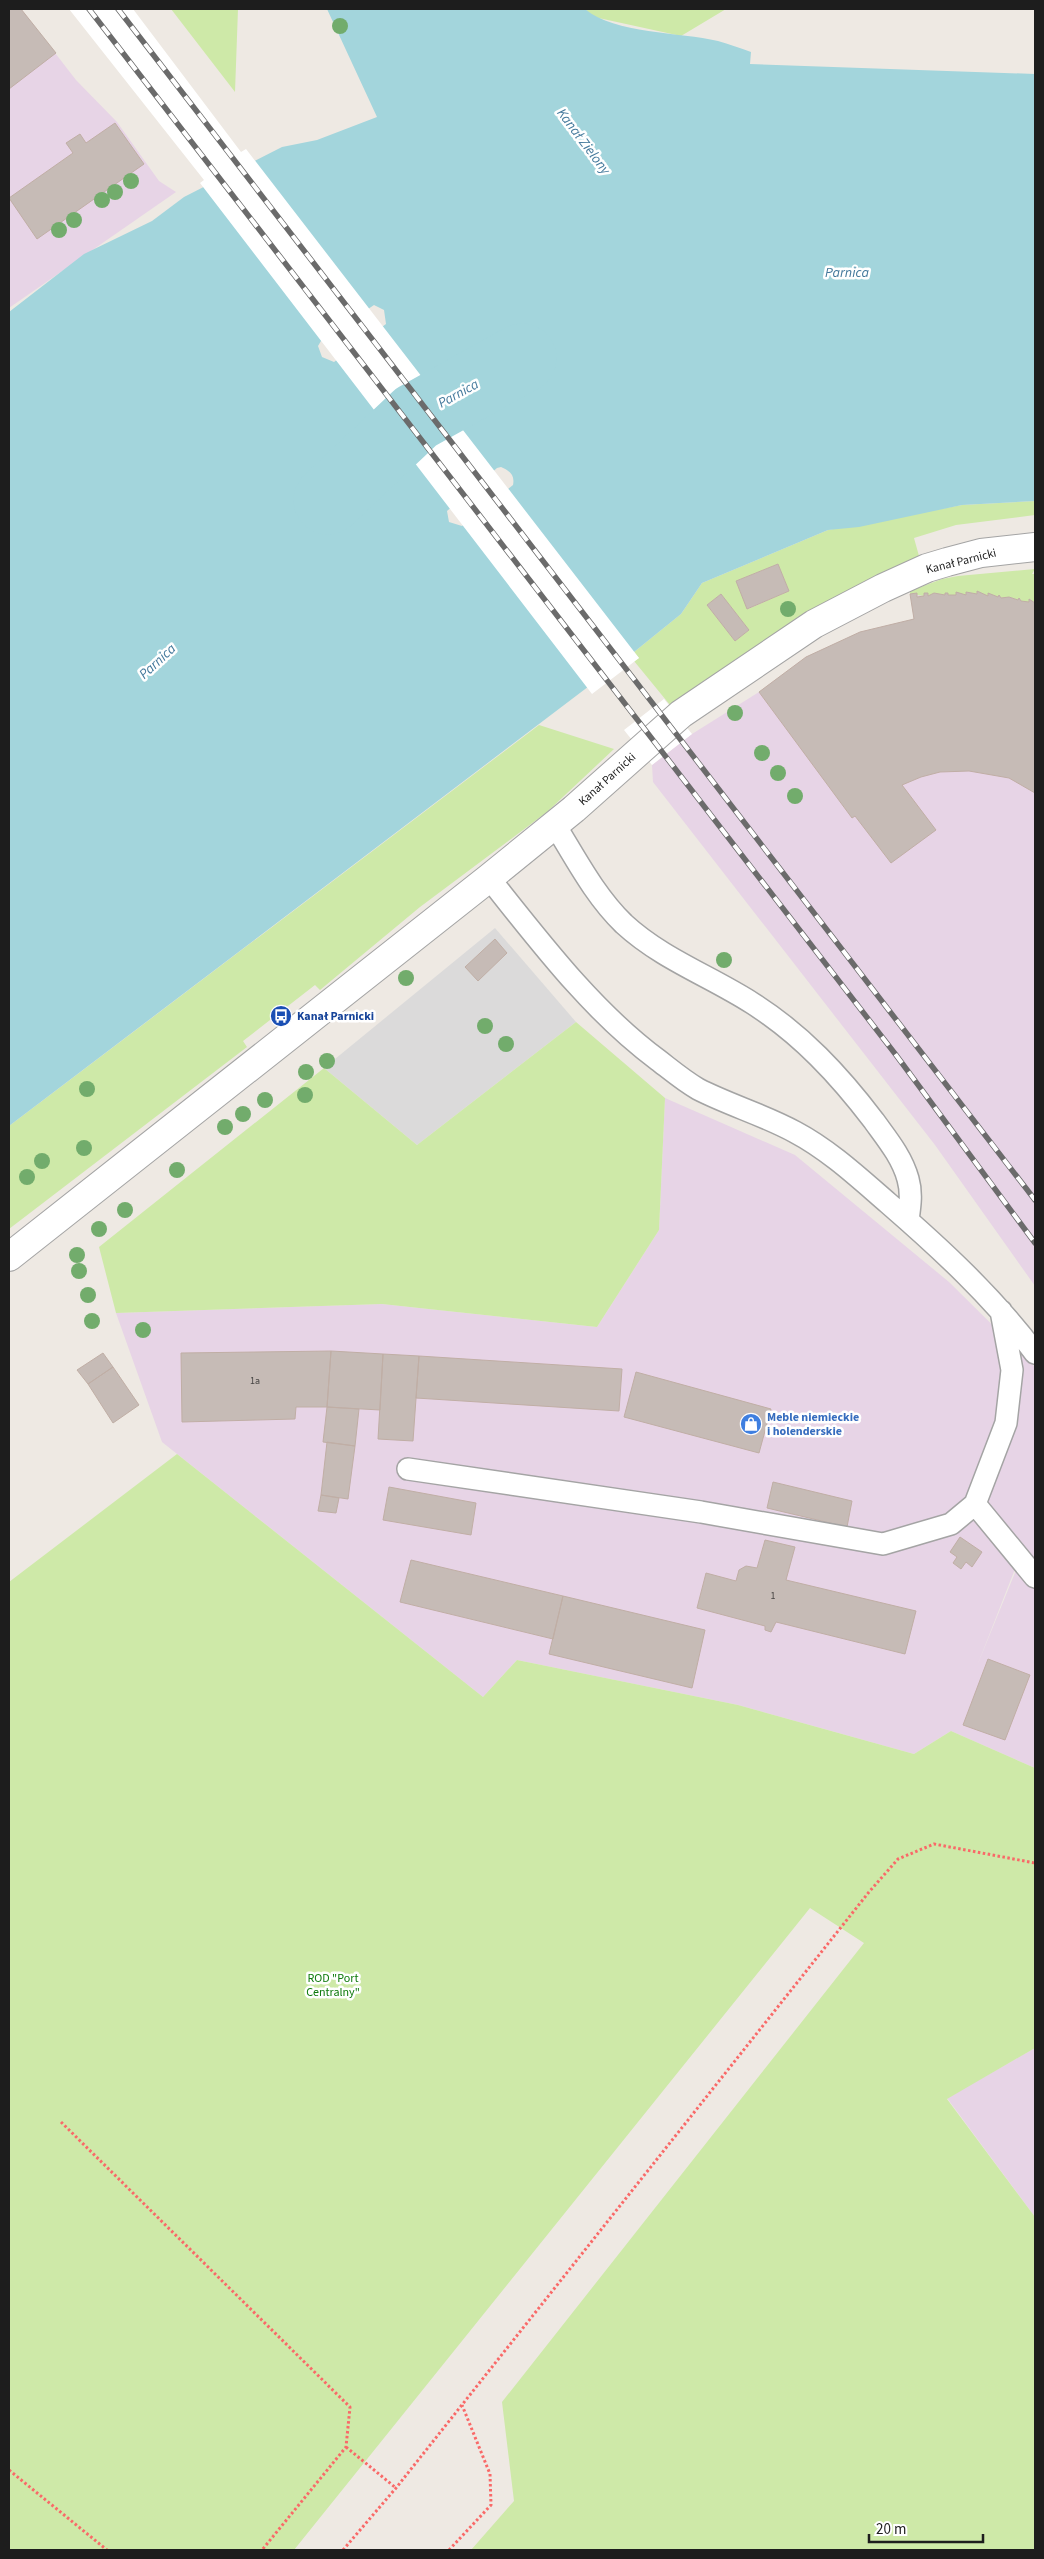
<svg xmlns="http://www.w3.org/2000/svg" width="1044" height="2559" font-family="'Source Sans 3',sans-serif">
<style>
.residential{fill:#dbdada}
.industrial{fill:#e7d4e6;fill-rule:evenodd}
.grass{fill:#cee9a8;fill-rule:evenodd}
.water{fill:#a3d5dc;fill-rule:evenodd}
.pier{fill:#fff}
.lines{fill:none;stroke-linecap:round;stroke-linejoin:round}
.river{stroke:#a3d5dc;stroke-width:69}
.building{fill:#c6bbb6;stroke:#c0aea5}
.service-casing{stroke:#a4a4a4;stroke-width:24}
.minor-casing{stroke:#a4a4a4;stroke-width:30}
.path{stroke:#f96968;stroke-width:3;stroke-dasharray:2.5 2.5;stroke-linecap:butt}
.service{stroke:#fff;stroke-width:21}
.minor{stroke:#fff;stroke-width:28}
.rail-casing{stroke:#6b6b6b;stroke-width:5.5}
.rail{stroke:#fff;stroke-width:4;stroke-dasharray:11;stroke-linecap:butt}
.tree{fill:#72ac6c}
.labels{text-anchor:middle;stroke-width:5;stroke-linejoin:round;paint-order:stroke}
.number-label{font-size:10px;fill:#474443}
.street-label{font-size:12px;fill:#1d1d1d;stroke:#fff}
.transit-label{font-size:12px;font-weight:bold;fill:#164399;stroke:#fff;text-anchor:start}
.shop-label{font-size:12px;font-weight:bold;fill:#366cbe;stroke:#fff;text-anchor:start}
.park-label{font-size:12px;fill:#0d7a0b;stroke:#fff}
.water-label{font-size:14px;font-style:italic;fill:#44799c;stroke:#fff}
</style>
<rect width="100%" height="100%" fill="#eee9e3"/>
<!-- residential -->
<path class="residential" d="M495,928L576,1022L417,1145L324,1068Z"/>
<!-- industrial -->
<path class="industrial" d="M9,9H21L76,80L117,122L159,181L176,192L9,308Z
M1035,574V1286L935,1145L653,782L652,765L692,734L759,692L806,657L860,632L914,619L910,594Z
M665,1098L795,1155L949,1282L1035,1367V1768L951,1731L914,1754L738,1705L517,1660L483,1697L162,1442L116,1313L382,1304L597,1327L659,1230ZM1023,1553L977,1666L1015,1569Z
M1035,2048V2217L947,2098Z"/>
<!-- grass -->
<path class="grass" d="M171,9H238L235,92Z
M585,9H726L681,36L594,17Z
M1035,501V515L956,525L914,538L919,556C829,595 750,651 670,705L634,661L639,658L634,652L681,614L702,583L828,530L962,505ZM778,564L789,591L748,609L736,581ZM721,594L749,630L735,641L707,605Z
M1035,569L1032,574H1035V603L1030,599L1029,602L1021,601L1019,598L1018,600L1009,597L1001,598L999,595L998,597L988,593V596L977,591V594L967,592L966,595H959L956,592V595H948L946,593L945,595L935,593L928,596L924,593V596L910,594V591L942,579L958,576Z
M539,725L614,749L547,812L420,907L320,990L315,985L243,1041L247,1047L9,1229V1126Z
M576,1022L665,1098L659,1230L597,1327L382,1304L116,1313L99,1247L324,1068L417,1145Z
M177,1454L483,1697L517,1660L738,1705L914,1754L951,1731L1035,1768V2048L947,2099L1035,2217V2550H471L514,2501L502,2402L864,1943L810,1908L294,2550H9V1582Z"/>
<!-- water -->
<path class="water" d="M327,9H585C615,34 680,32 718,41C729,44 740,48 751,52L750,64L1035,74V501L962,505L859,527L828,530L702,583L681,614L634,652L9,1126V312L84,254L152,221L184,197L282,147L317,140L377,117ZM374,305L384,310L386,324L334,362L322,357L318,346L321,341ZM501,467C510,471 515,475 513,485L462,526L449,522L447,511L497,468Z"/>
<!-- pier -->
<path class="pier" d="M69,9H133L241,152L246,149L639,658L592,694L200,183L204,180Z
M664,699L692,734L652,765L624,730Z"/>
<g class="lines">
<!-- river -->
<path class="river" d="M328,500L416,417L522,358"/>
</g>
<!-- building -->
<path class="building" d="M9,9H21L56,53L9,89Z
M115,123L144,164L37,239L9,198L73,153L66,143L80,134L86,143Z
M778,564L789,591L747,609L736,581Z
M977,591L988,596V593L998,597L999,595L1001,598L1009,597L1018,600L1019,598L1021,601L1029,602V599L1035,603V793L1009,778L969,771L940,772L921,777L902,785L936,830L891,863L855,816L852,818L759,692L806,657L860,632L914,619L910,594L917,593V597L924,596V593H928V596L934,593L945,595V593H948V595H956V592L966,595V592L977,594Z
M721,594L749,630L735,641L707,605Z
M495,939L507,953L478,981L465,967Z
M331,1351L383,1354L380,1410L327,1407Z
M331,1351L327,1407H296L295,1419L182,1422L181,1353Z
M103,1353L113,1367L88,1384L77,1370Z
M383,1354L419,1356L413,1441L378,1439Z
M419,1356L622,1369L619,1411L416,1398Z
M113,1367L139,1405L113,1423L88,1384Z
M636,1372L771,1409L759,1453L624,1417Z
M327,1407L359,1409L355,1446L323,1442Z
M327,1442L355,1446L348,1499L321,1495Z
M773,1482L852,1501L847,1527L767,1508Z
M389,1487L476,1503L471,1535L383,1520Z
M321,1495L339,1498L336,1513L318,1511Z
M960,1537L982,1552L972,1567L966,1562L961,1569L953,1563L957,1557L950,1552Z
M765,1540L795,1547L786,1580L916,1611L905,1654L776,1622L771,1632L765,1630V1626L697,1608L706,1573L736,1581L739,1570L746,1566L757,1568Z
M411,1560L563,1596L553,1639L400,1602Z
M563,1596L705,1630L692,1688L549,1654Z
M988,1659L1030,1675L1005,1740L963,1725Z"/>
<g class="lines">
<!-- service casing -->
<g class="service-casing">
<path id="service" d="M555,825C576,859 595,896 624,924C662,959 710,976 752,1003C801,1034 839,1075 874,1121C887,1139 902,1157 908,1179C912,1193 910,1206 908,1220
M489,878C540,942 592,1011 658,1060C671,1070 684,1081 698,1089C729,1105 764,1115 795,1132C829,1150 858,1177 888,1203C941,1249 993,1297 1035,1353
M408,1469L701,1512L883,1544L951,1524L975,1504L1006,1423L1012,1370L1001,1311
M975,1504L1035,1577"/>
</g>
<!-- minor casing -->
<g class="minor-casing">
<path id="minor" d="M9,1257L489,878L574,809L681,714L814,624L883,588L927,568L947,562L981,553L1035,547"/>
</g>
<!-- path -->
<path class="path" d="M61,2122L350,2407L346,2447L262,2550
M346,2447L396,2488
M9,2470L107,2550
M343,2550L396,2488L869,1892L898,1859L934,1844L1035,1863
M449,2550L491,2505L490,2474L462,2405"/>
<!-- service -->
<use href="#service" class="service"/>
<!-- minor -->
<use href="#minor" class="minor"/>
<!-- rail casing -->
<g class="rail-casing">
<path id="rail" d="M89,9L896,1055L1035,1243
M118,9L1035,1200"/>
</g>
<!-- rail -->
<use href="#rail" class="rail"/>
</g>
<!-- trees -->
<g class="tree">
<circle cx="340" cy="26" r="8"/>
<circle cx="131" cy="181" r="8"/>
<circle cx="115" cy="192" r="8"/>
<circle cx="102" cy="200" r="8"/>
<circle cx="74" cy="220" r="8"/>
<circle cx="59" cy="230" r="8"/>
<circle cx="788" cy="609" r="8"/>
<circle cx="735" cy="713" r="8"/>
<circle cx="762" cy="753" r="8"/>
<circle cx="778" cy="773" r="8"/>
<circle cx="795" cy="796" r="8"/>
<circle cx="724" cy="960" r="8"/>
<circle cx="406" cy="978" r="8"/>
<circle cx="485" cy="1026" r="8"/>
<circle cx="506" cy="1044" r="8"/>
<circle cx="327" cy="1061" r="8"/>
<circle cx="306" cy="1072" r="8"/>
<circle cx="87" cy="1089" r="8"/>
<circle cx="305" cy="1095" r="8"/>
<circle cx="265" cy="1100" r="8"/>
<circle cx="243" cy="1114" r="8"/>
<circle cx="225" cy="1127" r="8"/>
<circle cx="84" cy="1148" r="8"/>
<circle cx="42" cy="1161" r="8"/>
<circle cx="177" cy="1170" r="8"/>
<circle cx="27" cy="1177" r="8"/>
<circle cx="125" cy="1210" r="8"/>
<circle cx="99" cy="1229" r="8"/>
<circle cx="77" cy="1255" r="8"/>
<circle cx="79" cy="1271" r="8"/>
<circle cx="88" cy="1295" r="8"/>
<circle cx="92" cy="1321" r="8"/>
<circle cx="143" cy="1330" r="8"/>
</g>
<!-- icons -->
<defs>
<g id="bus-disc" transform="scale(1.125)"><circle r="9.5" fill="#1a4fb4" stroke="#fff"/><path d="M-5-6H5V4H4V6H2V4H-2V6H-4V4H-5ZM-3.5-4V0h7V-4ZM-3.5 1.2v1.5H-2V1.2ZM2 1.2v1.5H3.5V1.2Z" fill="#fff"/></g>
<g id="shop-disc" transform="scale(1.125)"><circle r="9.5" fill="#3f7fe0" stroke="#fff"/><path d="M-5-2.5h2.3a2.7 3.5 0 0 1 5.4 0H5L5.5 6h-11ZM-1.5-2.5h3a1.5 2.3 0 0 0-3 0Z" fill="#fff"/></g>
</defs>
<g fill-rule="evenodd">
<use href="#bus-disc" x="281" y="1016"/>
<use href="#shop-disc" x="751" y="1424"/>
</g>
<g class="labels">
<!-- number labels -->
<g class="number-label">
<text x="255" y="1384">1a</text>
<text x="773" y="1599">1</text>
</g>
<!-- street labels -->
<g class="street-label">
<text transform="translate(961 561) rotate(-14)" y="4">Kanał Parnicki</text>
<text transform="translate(607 779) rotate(-42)" y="4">Kanał Parnicki</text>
</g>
<!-- transit labels -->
<g class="transit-label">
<text x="297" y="1020">Kanał Parnicki</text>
</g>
<!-- shop labels -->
<g class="shop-label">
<text x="767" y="1421">Meble niemieckie<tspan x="767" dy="14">i holenderskie</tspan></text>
</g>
<!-- park labels -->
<g class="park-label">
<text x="333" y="1982">ROD "Port<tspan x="333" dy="14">Centralny"</tspan></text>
</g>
<!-- water labels -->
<g class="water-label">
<text transform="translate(584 141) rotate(53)" y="5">Kanał Zielony</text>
<text x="847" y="277">Parnica</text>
<text transform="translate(458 393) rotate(-29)" y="5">Parnica</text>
<text transform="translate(157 661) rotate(-43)" y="5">Parnica</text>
</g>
</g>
<!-- border -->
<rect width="1044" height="2559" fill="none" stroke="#1d1d1d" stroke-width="20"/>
<!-- scale -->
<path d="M869 2534v8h114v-8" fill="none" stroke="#1d1d1d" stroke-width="2.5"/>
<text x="876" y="2534" font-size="15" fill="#1d1d1d" stroke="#ffffff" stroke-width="4" paint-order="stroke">20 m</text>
</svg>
